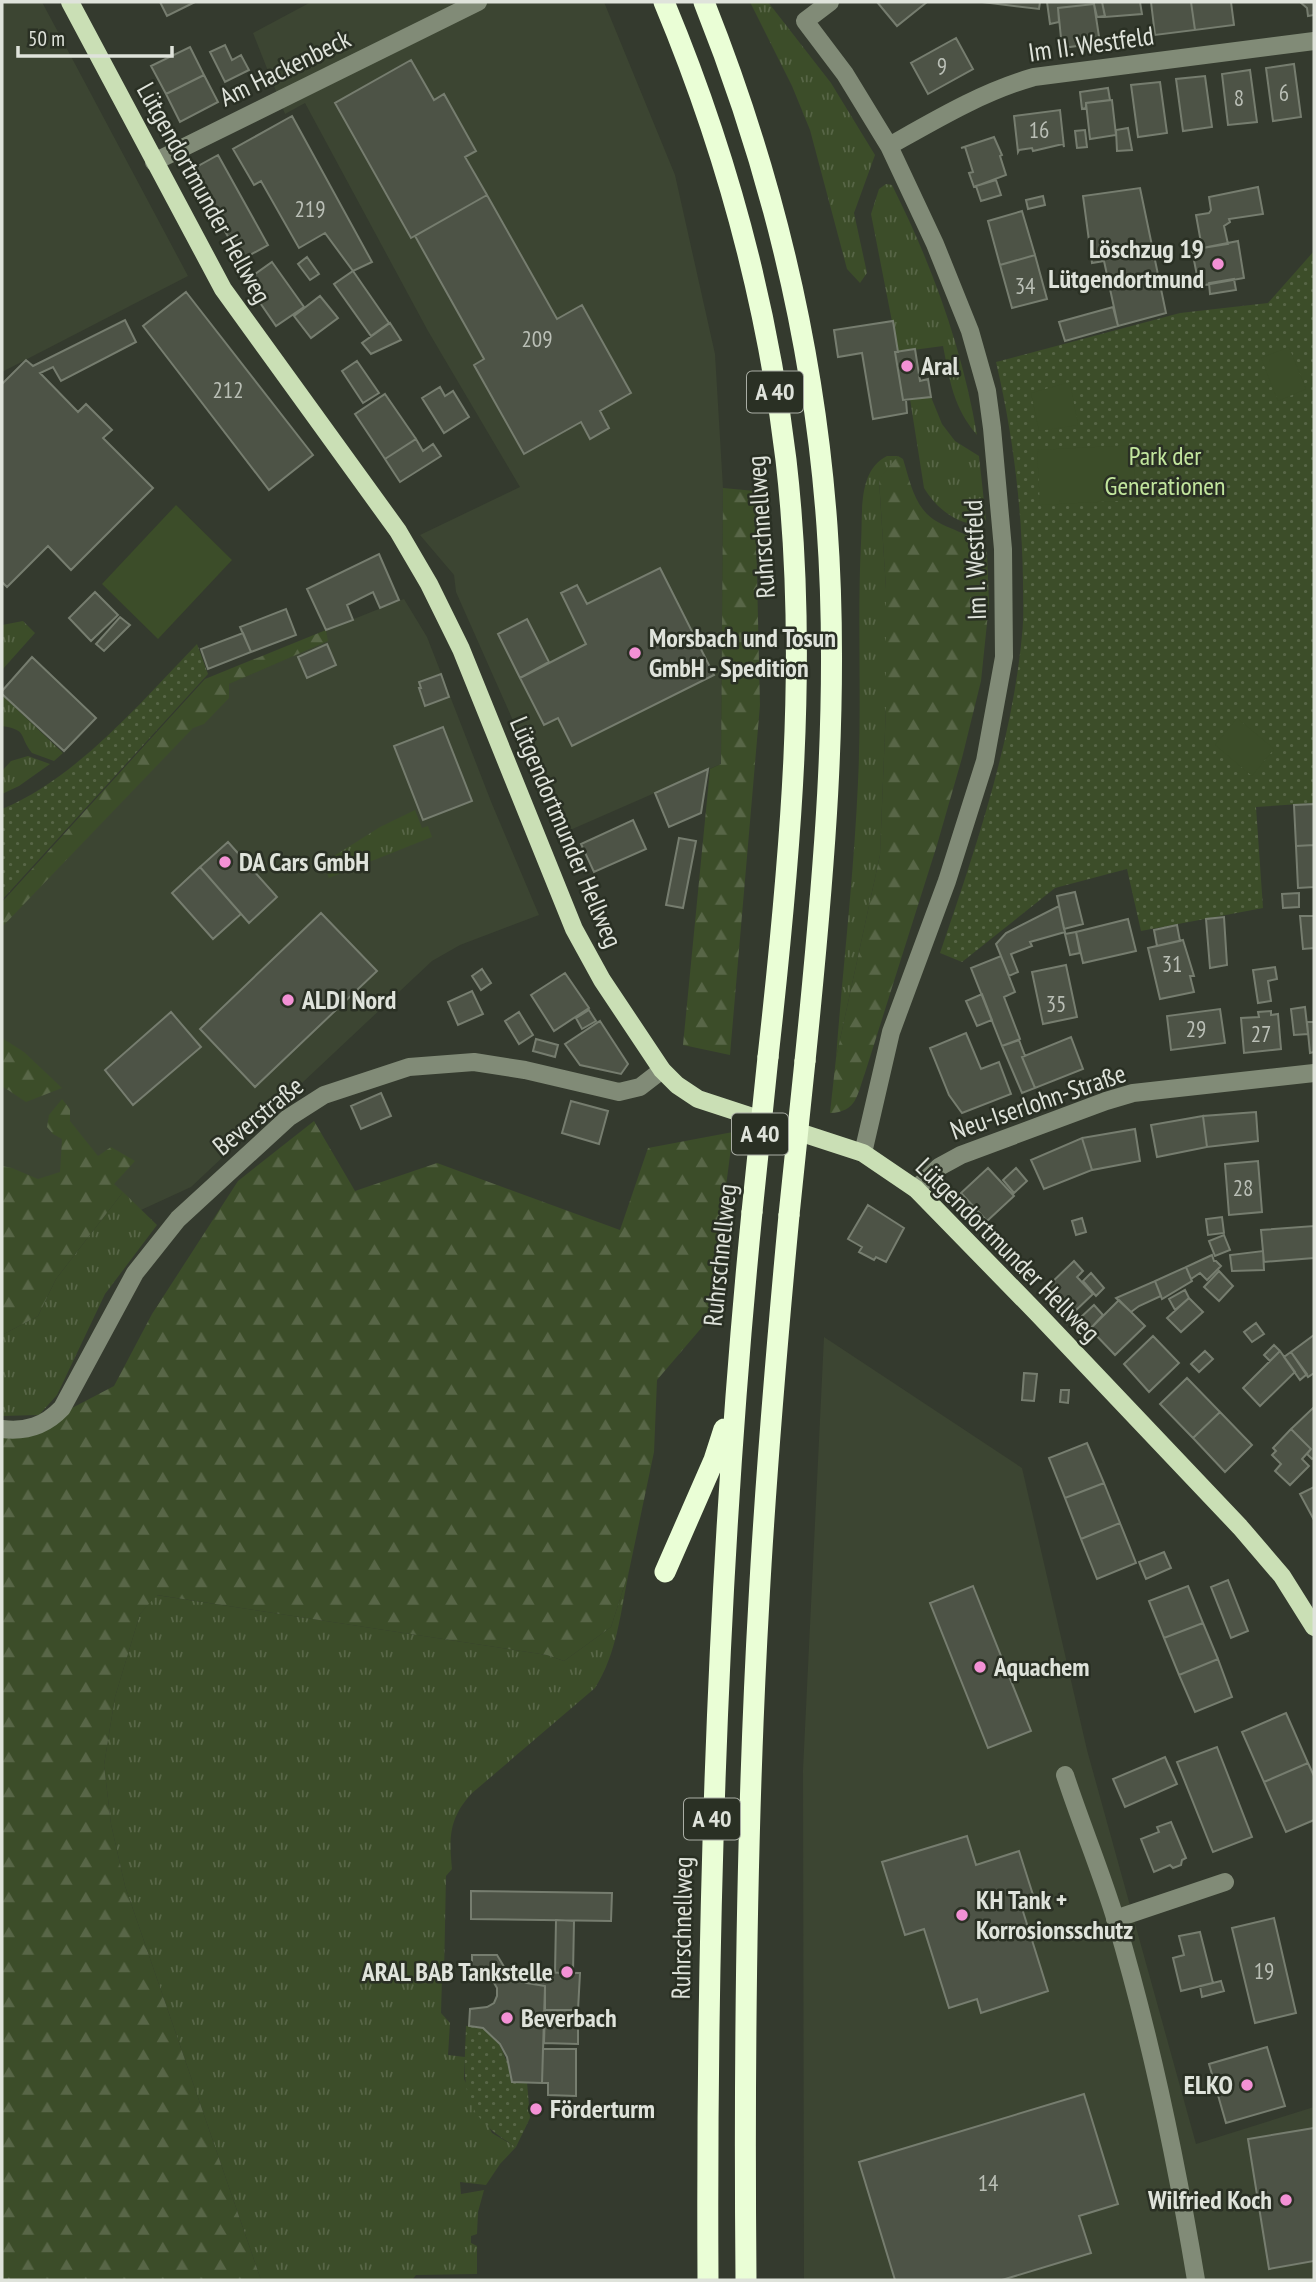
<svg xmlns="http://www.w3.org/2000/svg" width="1316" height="2282" font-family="'PT Sans Narrow',sans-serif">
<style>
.built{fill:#3c4532}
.grass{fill:url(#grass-tufts)}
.forest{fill:url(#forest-firs)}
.park{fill:url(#park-dots)}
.garden{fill:#3c4d29}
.building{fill:#4d5346;stroke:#767d6f;stroke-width:2}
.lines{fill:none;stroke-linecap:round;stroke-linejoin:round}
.minor{stroke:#818b77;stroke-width:18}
.major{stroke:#cadfb5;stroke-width:18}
.highway{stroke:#eafed6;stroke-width:21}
.highway-bridge{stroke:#eafed6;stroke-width:21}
.poi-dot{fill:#f391d5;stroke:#2a3024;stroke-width:2.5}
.labels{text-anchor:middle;stroke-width:5;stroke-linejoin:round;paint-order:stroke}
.number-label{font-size:23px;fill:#babfb6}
.shield{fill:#2a3024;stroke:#a9ada4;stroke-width:2}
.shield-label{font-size:24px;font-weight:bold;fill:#dfe3db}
.street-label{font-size:26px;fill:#dfe3db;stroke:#2a3024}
.poi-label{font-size:26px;font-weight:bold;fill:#dfe3db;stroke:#2a3024;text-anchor:start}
.park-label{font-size:26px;fill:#c2e69e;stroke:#2a3024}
</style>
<defs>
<pattern id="grass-tufts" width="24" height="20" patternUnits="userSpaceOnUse" patternTransform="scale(1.75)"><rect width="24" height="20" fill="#3c4d29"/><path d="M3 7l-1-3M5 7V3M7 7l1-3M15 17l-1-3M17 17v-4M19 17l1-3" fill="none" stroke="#586647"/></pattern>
<pattern id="forest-firs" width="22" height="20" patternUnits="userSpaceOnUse" patternTransform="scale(1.75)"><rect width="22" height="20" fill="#3c4d29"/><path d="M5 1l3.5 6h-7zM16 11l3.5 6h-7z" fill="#586647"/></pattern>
<pattern id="park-dots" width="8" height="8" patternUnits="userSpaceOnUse" patternTransform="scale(1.75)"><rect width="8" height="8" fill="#3c4d29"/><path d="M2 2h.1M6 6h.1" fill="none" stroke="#586647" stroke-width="1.8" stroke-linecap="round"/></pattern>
</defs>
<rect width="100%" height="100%" fill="#343a2e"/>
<!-- built -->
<path class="built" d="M2,2H42L188,276L2,372Z
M311,2H604L675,175L715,354L723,488L721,764L561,834L539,779L456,592L454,575L420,535L520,487L428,331L305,103L285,114L253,33Z
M404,599L427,637L492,804L539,915L460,945L432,961L191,1187L141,1210L105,1177L2,1193V916L228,684L327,641L326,630Z
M824,1337L1022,1468L1087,1750L1196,2144L1314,2107V2280H804L803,1770Z"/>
<!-- grass -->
<path class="grass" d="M750,2H768L831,83L875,155L854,213L867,273L860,283L847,269L810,130L792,86Z
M886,184L892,185C932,265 962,347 977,435C953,407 950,381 943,346L898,352L871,214L879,189Z
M931,397L942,424L955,441L979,456L986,520L980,525C956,524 936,508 924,488L910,399Z
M887,456H898L879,480L886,589V707L880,855L836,1058C843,966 854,874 858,782C862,702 857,622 861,543C863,514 857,471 887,456Z
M23,621L35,633L2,670V625Z
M2,695L63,753L54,761L32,753C18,735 28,730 2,726Z
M28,756L50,764L19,786L2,794V771L11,761Z
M415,810L422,828L428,826L432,837L329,878L323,863L380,827Z
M123,1192L157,1225L105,1294L57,1395L39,1415L2,1416V1335L38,1316L56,1279Z
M629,1571C621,1610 617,1654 595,1688L471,1794C449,1819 449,1837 452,1869L446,1876L444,1975L442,1979L441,2013L450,2023L448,2055L465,2057L464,2079L492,2133L516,2147L500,2164L486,2185L460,2182L461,2194L484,2190L478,2212L477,2234L471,2236V2243L477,2246V2274L416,2275L412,2280H261L125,1886L111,1824L104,1765L115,1697L140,1614L156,1595L547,1655L564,1661L611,1627Z"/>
<!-- forest -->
<path class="forest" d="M898,456L903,459C909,478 913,500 927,514C944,531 975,531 987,553L989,604L981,681L962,758L937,845L865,1073C857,1095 857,1112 830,1113L836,1058L880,855L886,707V589L879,479Z
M723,488L755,491L760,705L730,1055L683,1045L710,769L721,764Z
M326,630L328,641L229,684V698L204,724L193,728L2,927V902L205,679Z
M2,1038L24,1052L62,1088L26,1102L2,1086Z
M62,1099L70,1109V1121L98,1156L111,1147L135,1161L114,1184L123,1192L56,1279L38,1316L2,1335V1166L12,1168L38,1179L60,1172L62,1139L53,1134L47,1127L49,1115Z
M314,1121L355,1191L437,1163L620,1230L648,1148L733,1132L709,1319L657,1380L654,1452L629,1571L611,1627L564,1661L547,1655L157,1595L140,1614L115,1697L104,1765L111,1824L125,1886L261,2280H2V1428L51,1419L114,1386L152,1314L238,1181Z"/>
<!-- park -->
<path class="park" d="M1314,251V803L1256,807L1263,908L1141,931L1127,869L1055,888L962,962L940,953C975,850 1012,743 1022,635C1024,618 1023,600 1023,582C1022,508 1013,434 996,362L1180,313L1268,303Z
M197,644L208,674L2,900V809C77,778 141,702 197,644Z
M466,2026C497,2025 499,2046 510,2068C513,2074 521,2078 527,2082L530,2118L516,2147C458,2112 464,2088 466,2026Z"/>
<!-- garden -->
<path class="garden" d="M1289,347L1306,389L1278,401L1261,358Z
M1070,382L1078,425L1039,431L1031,393Z
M1133,445L1136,500L1040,505L1037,450Z
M176,505L232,560L158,639L102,584Z
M1237,718L1274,749L1252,776L1215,745Z"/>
<!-- building -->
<path class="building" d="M160,2H195L167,16Z
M877,2H927L897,26Z
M982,2H1040L1039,9Z
M1047,2H1102L1105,16L1097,17L1094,4L1058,8L1059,22L1050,24Z
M1102,2H1140L1142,14L1105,17Z
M1151,2H1191L1195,30L1155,35Z
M1191,2H1231L1234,25L1195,30Z
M1300,2H1314V15L1308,16L1307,8Z
M1094,4L1100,43L1062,48L1058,8Z
M956,38L973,69L928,94L911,63Z
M225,45L232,60L241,55L249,70L225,82L210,52Z
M190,47L204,75L166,94L151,66Z
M411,60L434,100L444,94L476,151L465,157L487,195L411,238L335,103Z
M1294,64L1301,117L1273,121L1266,68Z
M1250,70L1257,122L1228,125L1222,74Z
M204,75L218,102L180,122L166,94Z
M1205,76L1212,127L1183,131L1176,79Z
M1160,82L1167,133L1138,137L1131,85Z
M1108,88L1110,100L1086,103V108L1082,109L1080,92Z
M1112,100L1116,135L1090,139L1086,103Z
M1060,110L1064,147L1063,144L1033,151L1032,148L1019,150L1018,152L1014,116Z
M292,116L372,262L353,271L325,233L299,248L261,181L254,185L233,149Z
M1128,128L1132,150L1117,151L1116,130Z
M1085,130L1087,147L1077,148L1075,131Z
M994,137L1002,155L1000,156L1006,175L974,187L969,173L973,172L965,147L961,148Z
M218,155L268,245L241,260L191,170Z
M996,180L1001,195L981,201L976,186Z
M1258,187L1263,214L1229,219L1230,222L1224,226L1228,244L1202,248L1196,215L1209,213L1211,210L1209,197Z
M1140,188L1166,313L1118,326L1104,261L1092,263L1083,196Z
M487,195L557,319L582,305L631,393L600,411L609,428L590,439L581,422L524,454L474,365L484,359L415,236Z
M1043,196L1045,205L1028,209L1026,200Z
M1022,211L1035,255L1000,265L988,221Z
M1238,241L1244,278L1199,286L1192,250Z
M1035,255L1047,299L1012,308L1000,265Z
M307,257L319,274L310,280L298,264Z
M272,262L304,307L276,326L245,281Z
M353,271L389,323L371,336L334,284Z
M1234,279L1236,290L1210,294L1209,283Z
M186,292L313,455L269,490L143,326Z
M320,296L338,318L311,338L294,316Z
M1113,307L1118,326L1065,341L1059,322Z
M125,320L136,342L61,381L53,367L40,373L78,412L86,404L112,430L103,438L153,488L71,570L48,546L7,587L2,582V384L26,360L33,366Z
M893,321L898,352H895L903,400H906L907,413L873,419L862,353L838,357L834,330Z
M390,323L401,340L371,354L362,343Z
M915,349L920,381L928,379L931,397L903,400L895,352Z
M357,361L379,393L363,403L342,371Z
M440,387L445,396L453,391L469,417L444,433L422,398Z
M385,394L416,439L385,459L355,414Z
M416,439L423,451L433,444L441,456L400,482L385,459Z
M379,554L399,600L380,608L373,592L347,605L353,620L326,630L307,589Z
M660,568L714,675L572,746L558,718L544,725L520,678L586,644L561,593L577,585L587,604Z
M95,592L118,615L91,641L69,618Z
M286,609L296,635L251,652L240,627Z
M120,617L130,625L104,651L96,644Z
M527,619L549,662L520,678L498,634Z
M243,633L251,652L208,669L201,649Z
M327,644L336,665L307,678L298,657Z
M32,657L96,718L64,751L2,694V691Z
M441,674L449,697L425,706L419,688H421L419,682Z
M443,727L472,801L423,820L394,746Z
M708,769L701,813L669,827L655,793Z
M1314,804V845L1296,846L1294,805Z
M633,820L646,849L594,872L581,844Z
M679,838L696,841L683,908L666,905Z
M228,842L277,897L249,923L200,867Z
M1314,845V887L1298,888L1296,846Z
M200,867L241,914L213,939L172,893Z
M1075,892L1083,924L1064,929L1057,896Z
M1299,893V907L1283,908L1282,894Z
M1059,906L1065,932L1030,942L1032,946L1011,954L1018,972L1009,976L996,944L1006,933Z
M321,913L377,971L255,1087L200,1029Z
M1300,916H1314V948L1303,949Z
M1224,917L1227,965L1210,968L1206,919Z
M1128,919L1136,951L1083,963L1076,932Z
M1177,925L1180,941L1157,946L1154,930Z
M1076,932L1080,953L1070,955L1065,934Z
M1183,940L1194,976H1190L1194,992L1160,999L1148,948Z
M1001,956L1015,992L1004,997L1020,1039L1002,1046L971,968Z
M1066,965L1077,1017L1043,1024L1032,972Z
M1275,967L1277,979L1268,981L1271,1001L1258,1003L1253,970Z
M482,969L491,983L481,990L472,976Z
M565,973L589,1008L554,1031L531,995Z
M472,991L483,1014L458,1025L448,1002Z
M982,994L992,1020L977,1026L966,1001Z
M1305,1007L1308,1034L1294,1035L1291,1009Z
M1220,1009L1225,1043L1171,1050L1167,1016Z
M589,1010L596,1021L582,1029L576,1018Z
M1271,1011V1015L1278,1014L1281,1049L1244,1053L1241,1018L1259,1017L1258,1012Z
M171,1012L201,1047L133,1105L105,1070Z
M519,1012L533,1035L519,1044L505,1021Z
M600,1021L628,1064L621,1074L580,1065L565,1044Z
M1307,1022H1314V1052L1310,1053Z
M966,1033L981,1069L999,1062L1011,1094L962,1113L949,1095L930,1048Z
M1071,1037L1083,1069L1035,1088L1022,1057Z
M536,1039L558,1045L555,1057L533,1051Z
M1019,1040L1025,1056L1022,1057L1035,1088L1022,1093L1002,1046Z
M381,1093L391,1116L361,1129L351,1106Z
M571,1101L608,1111L599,1144L562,1133Z
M1256,1112L1258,1141L1207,1147L1203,1116Z
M1203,1116L1207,1147L1157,1157L1151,1125Z
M1135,1129L1140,1161L1092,1170L1082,1138Z
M1082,1138L1092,1170L1044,1189L1031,1160Z
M1258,1161L1262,1212L1229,1215L1225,1164Z
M988,1168L1014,1196L987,1221L961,1193Z
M1016,1168L1027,1181L1014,1193L1003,1180Z
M868,1205L904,1228L886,1262L876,1257L874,1260L859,1252L862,1247L848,1239Z
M1222,1217L1224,1233L1208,1235L1206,1219Z
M1082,1218L1086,1232L1076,1235L1072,1221Z
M1314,1226V1258L1264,1262L1261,1230Z
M1224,1235L1230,1250L1215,1256L1209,1241Z
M1263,1251L1264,1270L1232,1271L1230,1255Z
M1212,1255L1214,1261H1216L1221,1266L1207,1280L1200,1273L1191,1279L1186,1267Z
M1074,1261L1083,1271L1077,1277L1093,1294L1074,1312L1048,1286Z
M1186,1267L1192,1281L1162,1299L1155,1281Z
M1219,1271L1233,1286L1219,1301L1204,1287Z
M1091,1273L1104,1288L1096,1296L1083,1281Z
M1155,1281L1161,1296L1139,1306L1131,1312L1116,1298Z
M1185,1290L1189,1298L1175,1310L1169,1299Z
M1189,1298L1203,1312L1181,1332L1167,1318Z
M1119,1300L1145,1326L1115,1355L1090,1329Z
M1094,1305L1103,1315L1091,1328L1081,1317Z
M1256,1323L1264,1334L1252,1342L1244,1332Z
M1314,1335V1373L1308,1377L1291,1352Z
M1153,1336L1179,1363L1149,1392L1124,1364Z
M1274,1345L1280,1351L1270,1361L1264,1355Z
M1205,1351L1213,1359L1199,1372L1191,1364Z
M1280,1351L1295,1372L1260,1406L1243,1388Z
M1291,1352L1307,1374L1300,1380L1284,1357Z
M1024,1373L1037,1374L1034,1401L1022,1400Z
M1187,1378L1220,1412L1193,1438L1160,1404Z
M1061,1390H1069L1068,1403L1060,1402Z
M1314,1407V1458L1312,1459L1307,1454L1311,1449L1291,1429Z
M1220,1412L1252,1445L1225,1472L1193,1438Z
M1291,1429L1311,1449L1302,1459L1309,1466L1290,1485L1275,1471L1281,1464L1272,1455L1276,1451L1273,1448Z
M1087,1443L1104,1483L1065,1498L1049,1458Z
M1104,1483L1120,1523L1081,1539L1065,1498Z
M1314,1487V1520L1300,1494Z
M1120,1523L1136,1563L1097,1579L1081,1539Z
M1164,1552L1171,1568L1146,1579L1139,1562Z
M1228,1580L1248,1631L1231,1638L1211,1587Z
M973,1586L1031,1731L988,1748L930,1603Z
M1188,1586L1203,1623L1164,1638L1149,1601Z
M1203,1623L1218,1659L1179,1675L1164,1638Z
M1218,1659L1232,1697L1195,1712L1179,1675Z
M1286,1713L1308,1763L1264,1782L1242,1732Z
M1217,1747L1252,1837L1213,1852L1177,1762Z
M1165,1757L1177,1784L1125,1807L1113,1779Z
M1308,1763L1314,1776V1820L1286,1832L1264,1782Z
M1171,1822L1186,1858L1182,1860L1181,1865L1173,1868L1170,1865L1154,1872L1141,1839L1159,1832L1157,1827Z
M967,1836L976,1865L1019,1851L1034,1898L1020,1902L1048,1991L981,2013L977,1999L949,2008L924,1929L905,1935L882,1862Z
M471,1891L612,1893L611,1921L471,1919Z
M1274,1918L1296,2013L1255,2023L1232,1928Z
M556,1920L574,1921L573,1973H555Z
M1200,1932L1213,1983L1181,1991L1173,1958L1184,1955L1179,1936Z
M472,1955H497L506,1970L521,1982L545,1986L542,2083L512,2082L507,2057L500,2044L483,2028L469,2026L470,2009L487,2007L494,2003L497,1996V1988L490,1976L472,1973Z
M508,1972L580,1973L578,2010H545V1986L521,1982Z
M1221,1981L1224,1991L1202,1997L1200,1986Z
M545,2010H578V2044L544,2043Z
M1267,2047L1285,2106L1226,2123L1209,2064Z
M543,2049H576V2096L548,2095V2083H542Z
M1084,2094L1118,2204L1079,2216L1091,2253L1002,2280H895L859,2162Z
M1314,2128V2261L1269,2269L1248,2139Z"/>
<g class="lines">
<!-- minor -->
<path class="minor" d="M830,2L805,21L845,74L889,146L935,244L970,331L987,391L992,428L1003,549L1004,657L985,761L947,881L891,1032L863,1153
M889,146C937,119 982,92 1034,77L1314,41
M154,162L478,2
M916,1189L939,1167L961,1155L1106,1101L1133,1093L1314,1073
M2,1429C26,1432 45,1426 62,1408L135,1273L178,1219L288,1118L324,1095L409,1067L474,1062L525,1070L619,1092L640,1087L662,1070
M1065,1775C1081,1824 1101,1871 1116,1921C1151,2039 1176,2159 1196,2280
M1115,1919L1225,1882"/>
<!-- major -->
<path class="major" d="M70,2L223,289L398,531L429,584L461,649L574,929L602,980L662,1070L677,1085L698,1099L863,1153L916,1189L1037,1313L1240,1527L1282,1576L1314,1627"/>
<!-- highway -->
<path class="highway" d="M664,2C725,148 767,302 786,460C809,658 790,860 768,1057
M704,2C771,170 814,346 827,526C840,704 823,884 805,1061
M665,1572L714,1460L724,1429
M708,2280C706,1923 717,1567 752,1212
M746,2280C744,2054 746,1826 759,1600C766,1471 777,1343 789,1215"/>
<!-- highway-bridge -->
<path class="highway-bridge" d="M752,1212L768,1057
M789,1215L805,1061"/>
</g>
<!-- markers -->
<g class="poi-dot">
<circle cx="1218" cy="264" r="7"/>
<circle cx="907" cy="366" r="7"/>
<circle cx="635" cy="653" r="7"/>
<circle cx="225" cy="862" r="7"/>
<circle cx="288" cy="1000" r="7"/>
<circle cx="980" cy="1667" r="7"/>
<circle cx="962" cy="1915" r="7"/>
<circle cx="567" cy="1972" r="7"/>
<circle cx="507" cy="2018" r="7"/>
<circle cx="1247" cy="2085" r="7"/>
<circle cx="536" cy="2109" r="7"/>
<circle cx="1286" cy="2200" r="7"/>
</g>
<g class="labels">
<!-- number labels -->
<g class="number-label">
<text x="942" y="74">9</text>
<text x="1284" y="101">6</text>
<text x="1239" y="106">8</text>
<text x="1039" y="138">16</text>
<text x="310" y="217">219</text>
<text x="1025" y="294">34</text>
<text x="537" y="347">209</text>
<text x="228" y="398">212</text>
<text x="1172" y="972">31</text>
<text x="1056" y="1012">35</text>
<text x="1196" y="1037">29</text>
<text x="1261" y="1042">27</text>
<text x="1243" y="1196">28</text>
<text x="1264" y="1979">19</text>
<text x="988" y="2191">14</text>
</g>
<!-- shield labels -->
<g class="shield">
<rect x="747" y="371.5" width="56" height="41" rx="5"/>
<rect x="732" y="1113.5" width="56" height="41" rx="5"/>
<rect x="684" y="1798.5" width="56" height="41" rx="5"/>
</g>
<g class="shield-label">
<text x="775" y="400">A 40</text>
<text x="760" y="1142">A 40</text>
<text x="712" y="1827">A 40</text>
</g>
<!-- street labels -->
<g class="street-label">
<text transform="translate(1091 44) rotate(-8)" y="9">Im II. Westfeld</text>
<text transform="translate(285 68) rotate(-26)" y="9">Am Hackenbeck</text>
<text transform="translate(204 193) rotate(61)" y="9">Lütgendortmunder Hellweg</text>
<text transform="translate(761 527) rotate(-94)" y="9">Ruhrschnellweg</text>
<text transform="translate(975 560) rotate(-92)" y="9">Im I. Westfeld</text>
<text transform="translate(566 832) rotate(67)" y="9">Lütgendortmunder Hellweg</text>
<text transform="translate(1038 1102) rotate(-19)" y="9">Neu-Iserlohn-Straße</text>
<text transform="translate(258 1116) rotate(-39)" y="9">Beverstraße</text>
<text transform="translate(1008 1250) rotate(45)" y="9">Lütgendortmunder Hellweg</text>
<text transform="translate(720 1255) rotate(-84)" y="9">Ruhrschnellweg</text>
<text transform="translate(682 1928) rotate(-89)" y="9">Ruhrschnellweg</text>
</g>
<!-- poi labels -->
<g class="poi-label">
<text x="1204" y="258" text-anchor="end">Löschzug 19<tspan x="1204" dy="30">Lütgendortmund</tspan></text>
<text x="921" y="375">Aral</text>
<text x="649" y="647">Morsbach und Tosun<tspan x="649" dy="30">GmbH - Spedition</tspan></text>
<text x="239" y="871">DA Cars GmbH</text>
<text x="302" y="1009">ALDI Nord</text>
<text x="994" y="1676">Aquachem</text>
<text x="976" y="1909">KH Tank +<tspan x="976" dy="30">Korrosionsschutz</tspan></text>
<text x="553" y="1981" text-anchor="end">ARAL BAB Tankstelle</text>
<text x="521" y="2027">Beverbach</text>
<text x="1233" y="2094" text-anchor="end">ELKO</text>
<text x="550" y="2118">Förderturm</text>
<text x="1272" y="2209" text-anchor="end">Wilfried Koch</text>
</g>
<!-- park labels -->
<g class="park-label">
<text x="1165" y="465">Park der<tspan x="1165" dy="30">Generationen</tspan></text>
</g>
</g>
<!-- border -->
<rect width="1316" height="2282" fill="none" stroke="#dfe3db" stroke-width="7"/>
<!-- scale -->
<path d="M18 46v10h154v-10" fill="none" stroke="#dfe3db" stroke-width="3.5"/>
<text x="28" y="46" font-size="21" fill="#dfe3db" stroke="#2a3024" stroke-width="5" paint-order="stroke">50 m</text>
</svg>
